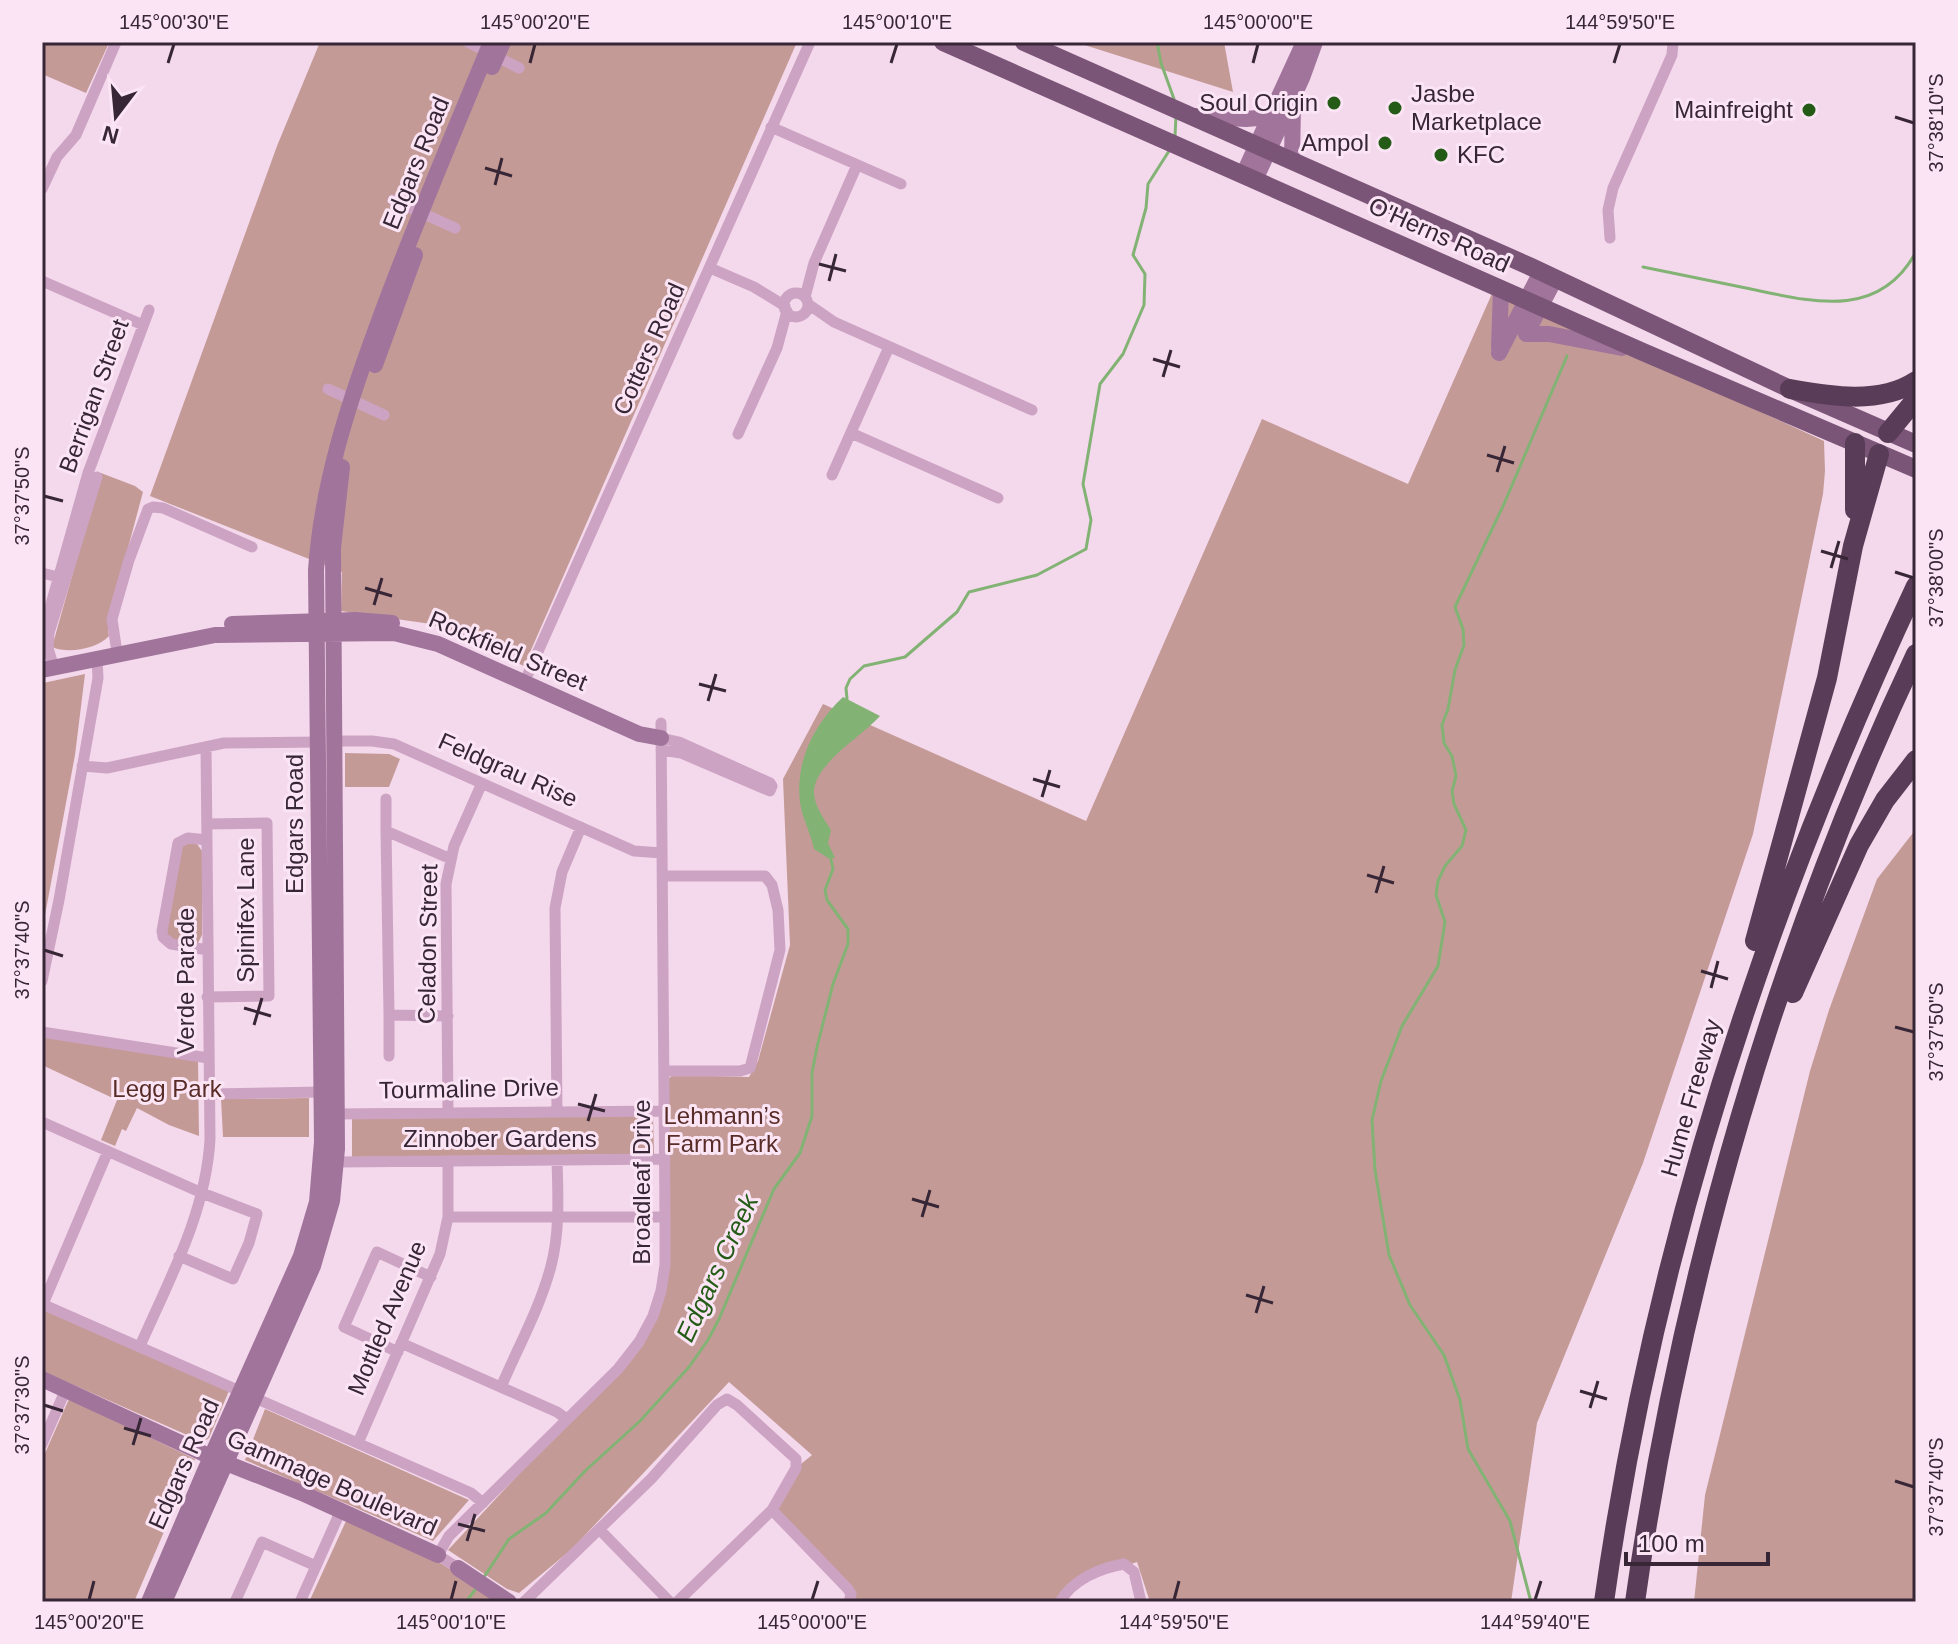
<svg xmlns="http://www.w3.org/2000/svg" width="1958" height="1644" font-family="Helvetica,sans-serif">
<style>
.green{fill:#c49a97}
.water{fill:#82b374}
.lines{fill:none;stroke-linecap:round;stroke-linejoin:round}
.stream{stroke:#82b374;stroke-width:3}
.street{stroke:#cda3c4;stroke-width:11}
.secondary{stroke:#a1749c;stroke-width:16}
.primary{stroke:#7b5578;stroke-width:18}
.highway{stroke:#593c57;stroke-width:20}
.ticks{fill:none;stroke:#372636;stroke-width:3}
.poi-dot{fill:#245c17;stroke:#fbe5f5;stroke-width:3}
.labels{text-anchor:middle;stroke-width:6;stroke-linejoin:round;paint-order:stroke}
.poi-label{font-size:24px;fill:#372636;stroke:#fbe5f5;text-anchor:end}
.street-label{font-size:24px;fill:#372636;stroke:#fbe5f5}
.park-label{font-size:24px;fill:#582c27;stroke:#fbe5f5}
.water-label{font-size:26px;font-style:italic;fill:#245c17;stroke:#fbe5f5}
.neatline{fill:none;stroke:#372636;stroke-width:3}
.ticks-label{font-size:20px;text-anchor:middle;fill:#372636}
</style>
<rect width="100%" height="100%" fill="#f4d8ec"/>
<!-- green -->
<path class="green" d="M42,42H107L108,45L86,93L42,74Z
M320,42H797L524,666L431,624L341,611L342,572L150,496L277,146Z
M1075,42H1224L1233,92Z
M1494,289L1824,441L1825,471L1823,494L1753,834L1643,1163L1537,1423L1511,1602H1150L1137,1562L1077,1582L1060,1602H849L851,1597L772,1510L796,1468L812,1455L729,1382L572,1549L519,1593L507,1589L448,1550L561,1429L617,1376L665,1293L667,1080L673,1075L749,1077L758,1061L790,945L783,779L823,704L1086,821L1262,419L1408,484Z
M101,473L135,486L143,492L110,615L108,629L109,636C97,649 68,654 52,647Z
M85,674L75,755L42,931L43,683Z
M345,753L389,754L400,759L389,787H345Z
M1916,829V1602H1694L1705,1495L1810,1071L1829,1010L1877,879Z
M188,843L197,844L202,851V935L198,943L169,939L166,931L180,847Z
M42,1036L198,1061L199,1136L169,1125L137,1108L126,1131L122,1129L115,1146L101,1140L117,1100L42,1065Z
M309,1098V1137H223L221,1099Z
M653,1115L654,1154L352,1157V1118Z
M42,1308L229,1391L209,1438L203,1442L42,1371Z
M69,1399L195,1459L134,1602H42V1460Z
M265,1409L469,1500L433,1541L245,1460Z
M346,1521L442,1564L501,1602H309Z"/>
<!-- water -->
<path class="water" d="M843,697L880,716C862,736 817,762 814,790C813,804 824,819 831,830L828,843L835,858H828L814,849C811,835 804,821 801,808C793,765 813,725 843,697Z"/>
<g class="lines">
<!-- stream -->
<path class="stream" d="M1157,42L1161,63L1174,99
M1175,136L1176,116
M1643,267C1677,274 1712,281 1746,288C1809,301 1878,322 1916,252
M847,699L846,688L850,679L864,666L905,657L957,612L969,592L1037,575L1086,549L1091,520L1083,484L1100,384L1123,354L1144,305L1145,274L1133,255L1146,208L1148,184L1169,151
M484,1577L509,1539L546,1513L585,1471L640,1421L689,1367L708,1340L719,1319L774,1189L800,1153L812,1116V1073L817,1047L833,984L848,944V929L827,900L825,890L833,869L830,855
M466,1602L478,1586
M1531,1602L1510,1521L1468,1449L1460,1400L1444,1355L1410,1305L1389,1255L1375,1170L1372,1120L1381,1081L1402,1026L1438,966L1445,922L1436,895L1438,881L1445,866L1462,846L1466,830L1454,804L1452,791L1456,776L1452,756L1444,743L1442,725L1448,709L1455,670L1464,645L1463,629L1455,607L1504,504L1567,356"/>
<!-- street -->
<path class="street" d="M468,42L519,68
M771,127L901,184
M42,189L57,157L76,135L116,42
M393,200L455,228
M1610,238L1608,210L1613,188L1672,55L1673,42
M710,268L754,287L785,306
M42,281L143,325
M784 305a12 12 0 1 1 24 0a12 12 0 1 1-24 0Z
M805,297L814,263L857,165
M808,304L834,322L1032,410
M328,389L384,415
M851,433L998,498
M738,434L777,348L787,311
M832,475L889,347
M42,573L62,578
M42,636L88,473L149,310
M116,646L112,619L129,560L148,509L153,507L163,508L252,547
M54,668L48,648L49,633L97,477
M528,674L810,42
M661,738L679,742L770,783L772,786L770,791L681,753L661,750
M333,741H372L394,744L634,851L662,853
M82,766L107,768L224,743L319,742
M386,799V831
M207,824L267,823L269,996L207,997
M207,840L188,838L178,843L162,931L163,937L171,944L208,950
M663,876H765L772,885L778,910L780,950L750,1068L740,1071H664
M42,981L59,900L98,678L97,659
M448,1016L389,1015L386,831L451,859
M42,1032L208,1058
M389,1056V1015
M209,1094L321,1092
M557,1112L555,908L562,872L581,827
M448,1113L446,884L454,846L482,783
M336,1114L664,1111
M42,1122L202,1193L257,1214L249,1243L233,1279L179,1256
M336,1162L665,1159
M448,1217H665
M42,1304L242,1392
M43,1304L108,1151
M401,1343L557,1412L567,1419
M140,1346C169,1280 206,1213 210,1139L206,747
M398,1352L344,1327L377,1252L431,1277
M501,1387C518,1347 540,1308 551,1266C560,1232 558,1195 557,1160
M255,1398L471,1493L483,1503
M358,1443L440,1254L448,1217V1161
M42,1444L66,1389
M599,1529L670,1602
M458,1568L438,1555L449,1536L618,1369L639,1342L653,1316L661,1291L665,1265V1217L661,723
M235,1602L262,1542L316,1566
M300,1602L341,1510
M524,1602L651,1479L717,1405L727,1399L737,1405L796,1459V1468L772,1510L848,1589L851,1594L849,1602
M677,1602L772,1510
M1060,1602C1072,1580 1100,1568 1124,1564L1134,1572L1141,1602"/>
<!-- secondary -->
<path class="secondary" d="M492,67L503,42
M1195,116L1246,119L1269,117
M1292,161L1293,104
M1243,175L1304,42
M1255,180L1302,78L1315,42
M1555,279L1526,334H1549L1622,348
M1499,348L1501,289
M1499,353L1541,272
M375,365L415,255
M232,624L355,620L392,623
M42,670L215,635L394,633L438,644L639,734L661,738
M42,1379L211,1457L302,1493L438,1555
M458,1568L509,1602
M149,1602L204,1473L301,1256L317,1202L322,1142L316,570C322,485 347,408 376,329C411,232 452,137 491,42
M164,1602L313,1266L332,1201L337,1149L333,548L342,467"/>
<!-- primary -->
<path class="primary" d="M943,42L1643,352L1916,469
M1024,42L1529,266L1790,389L1916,444"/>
<!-- highway -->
<path class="highway" d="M1790,389C1829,396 1880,405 1916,381
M1888,433L1916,399
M1855,510V443
M1755,941L1827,678L1853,546L1879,454
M1793,993L1859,845L1885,800L1916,760
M1604,1602C1654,1246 1764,910 1916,586
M1635,1602C1681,1278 1776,950 1916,654"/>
</g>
<!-- ticks -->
<path class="ticks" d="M168,63L174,44M530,63L535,44M891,63L897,44M1253,63L1258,44M1614,63L1620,44M1895,117L1914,123M485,168L512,176M495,185L502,158M819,264L846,271M829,281L836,254M1153,359L1180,367M1163,377L1171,350M1487,455L1514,463M1497,472L1505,446M44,496L63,501M1821,551L1848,559M1831,568L1839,541M1895,572L1914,578M365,588L392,596M374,605L382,578M699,684L726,691M708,701L716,674M1033,779L1060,787M1042,797L1050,770M1367,875L1394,883M1376,893L1384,866M44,950L63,956M1701,971L1728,979M1711,988L1718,961M244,1008L271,1016M254,1025L262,998M1895,1027L1914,1032M578,1104L605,1111M588,1121L596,1094M912,1199L939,1207M922,1217L930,1190M1246,1295L1273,1303M1256,1313L1264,1286M1580,1391L1607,1399M44,1405L63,1411M1590,1408L1598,1381M124,1428L151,1436M133,1445L141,1418M1895,1481L1914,1487M458,1524L485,1531M467,1541L475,1514M89,1600L94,1581M451,1600L456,1581M812,1600L818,1581M1174,1600L1179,1581M1535,1600L1541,1581"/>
<!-- markers -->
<g class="poi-dot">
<circle cx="1334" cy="103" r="8"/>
<circle cx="1395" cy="108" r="8"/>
<circle cx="1809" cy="110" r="8"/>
<circle cx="1385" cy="143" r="8"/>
<circle cx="1441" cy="155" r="8"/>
</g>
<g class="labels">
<!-- poi labels -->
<g class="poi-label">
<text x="1411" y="102" text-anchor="start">Jasbe<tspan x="1411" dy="28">Marketplace</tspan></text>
<text x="1318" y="111">Soul Origin</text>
<text x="1793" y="118">Mainfreight</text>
<text x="1369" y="151">Ampol</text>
<text x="1457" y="163" text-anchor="start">KFC</text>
</g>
<!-- street labels -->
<g class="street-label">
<text transform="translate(416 163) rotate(-68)" y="8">Edgars Road</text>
<text transform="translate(1439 235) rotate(24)" y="8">O'Herns Road</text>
<text transform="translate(649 349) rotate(-66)" y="8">Cotters Road</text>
<text transform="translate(94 396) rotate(-70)" y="8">Berrigan Street</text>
<text transform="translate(508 651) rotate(23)" y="8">Rockfield Street</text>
<text transform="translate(508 770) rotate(24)" y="8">Feldgrau Rise</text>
<text transform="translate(295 824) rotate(-90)" y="8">Edgars Road</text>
<text transform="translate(246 910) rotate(-90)" y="8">Spinifex Lane</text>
<text transform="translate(428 944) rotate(-89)" y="8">Celadon Street</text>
<text transform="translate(186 981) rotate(-90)" y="8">Verde Parade</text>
<text transform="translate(469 1089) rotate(-1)" y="8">Tourmaline Drive</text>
<text transform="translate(1691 1098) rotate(-74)" y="8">Hume Freeway</text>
<text x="500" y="1147">Zinnober Gardens</text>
<text transform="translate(642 1182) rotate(-90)" y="8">Broadleaf Drive</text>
<text transform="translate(387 1318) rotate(-67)" y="8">Mottled Avenue</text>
<text transform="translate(184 1464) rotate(-66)" y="8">Edgars Road</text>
<text transform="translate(332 1483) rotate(24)" y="8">Gammage Boulevard</text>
</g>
<!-- park labels -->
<g class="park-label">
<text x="167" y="1097">Legg Park</text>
<text x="722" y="1124">Lehmann’s<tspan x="722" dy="28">Farm Park</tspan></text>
</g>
<!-- water labels -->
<g class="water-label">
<text transform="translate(717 1268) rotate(-65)" y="9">Edgars Creek</text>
</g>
</g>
<!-- border -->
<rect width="1958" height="1644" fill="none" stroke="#fbe5f5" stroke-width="88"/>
<!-- north arrow -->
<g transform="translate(116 116) rotate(196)" stroke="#fbe5f5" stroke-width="6" paint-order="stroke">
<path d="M0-6L14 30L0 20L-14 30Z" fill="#372636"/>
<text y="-12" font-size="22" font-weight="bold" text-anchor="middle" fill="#372636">N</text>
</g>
<!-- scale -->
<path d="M1626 1552v12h142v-12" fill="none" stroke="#372636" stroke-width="4"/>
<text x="1638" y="1552" font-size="24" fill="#372636" stroke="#fbe5f5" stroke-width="6" paint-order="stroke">100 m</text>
<rect x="44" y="44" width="1870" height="1556" class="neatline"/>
<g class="ticks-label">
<text x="174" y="29">145°00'30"E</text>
<text x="535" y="29">145°00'20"E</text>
<text x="897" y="29">145°00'10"E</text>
<text x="1258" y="29">145°00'00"E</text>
<text x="1620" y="29">144°59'50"E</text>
<text transform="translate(1936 123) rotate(-90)" y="7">37°38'10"S</text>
<text transform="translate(22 496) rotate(-90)" y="7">37°37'50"S</text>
<text transform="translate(1936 578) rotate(-90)" y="7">37°38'00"S</text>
<text transform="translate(22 950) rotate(-90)" y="7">37°37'40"S</text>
<text transform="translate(1936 1032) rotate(-90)" y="7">37°37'50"S</text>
<text transform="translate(22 1405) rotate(-90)" y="7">37°37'30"S</text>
<text transform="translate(1936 1487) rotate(-90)" y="7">37°37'40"S</text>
<text x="89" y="1629">145°00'20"E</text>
<text x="451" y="1629">145°00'10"E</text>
<text x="812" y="1629">145°00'00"E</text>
<text x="1174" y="1629">144°59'50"E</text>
<text x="1535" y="1629">144°59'40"E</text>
</g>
</svg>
